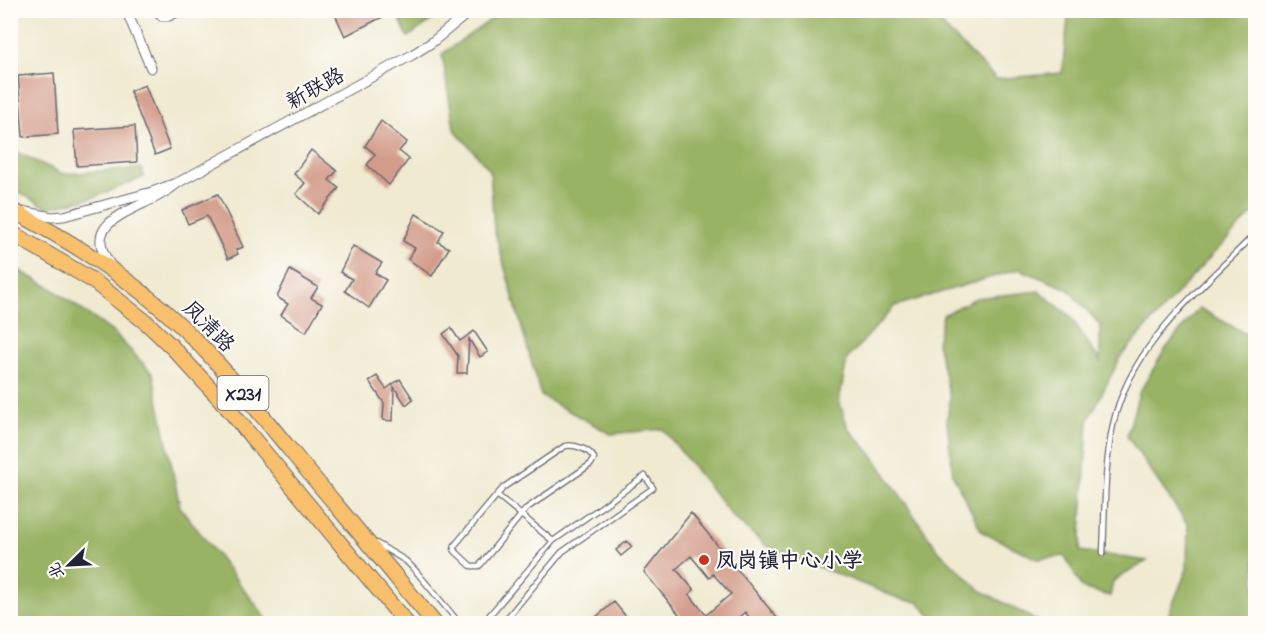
<svg xmlns="http://www.w3.org/2000/svg" width="1266" height="634" font-family="'Indie Flower','LXGW WenKai TC',sans-serif">
<style>
.forest{fill:#99b365;stroke:#5e6a50;stroke-width:1.5}
.building{fill:#d39b8a;fill-rule:evenodd}
.lines{fill:none;stroke-linecap:round;stroke-linejoin:round}
.lane-casing{stroke:#6a6870;stroke-width:7}
.street-casing{stroke:#6a6870;stroke-width:11}
.primary-casing{stroke:#6a6870;stroke-width:17}
.lane{stroke:#fff;stroke-width:4.5}
.street{stroke:#fff;stroke-width:9}
.primary{stroke:#f8bf6c;stroke-width:15}
.poi-dot{fill:#c8321e;stroke:#fdfcf7;stroke-width:2}
.labels{text-anchor:middle;stroke-width:4.5;stroke-linejoin:round;paint-order:stroke}
.shield{fill:#fdfcf7;stroke:#646373;stroke-width:1.5}
.shield-label{font-size:20px;font-weight:bold;fill:#22223b}
.street-label{font-size:21px;fill:#22223b;stroke:#fdfcf7}
.poi-label{font-size:21px;font-weight:bold;fill:#22223b;stroke:#fdfcf7;text-anchor:start}
</style>
<rect width="100%" height="100%" fill="#fdfcf7"/>
<filter id="ink" filterUnits="userSpaceOnUse"><feTurbulence type="fractalNoise" baseFrequency=".0167" numOctaves="2"/><feDisplacementMap in="SourceGraphic" scale="12" xChannelSelector="R" yChannelSelector="G"/><feConvolveMatrix kernelMatrix="1 2 1 2 8 2 1 2 1" color-interpolation-filters="sRGB"/></filter>
<filter id="wash" filterUnits="userSpaceOnUse"><feTurbulence type="fractalNoise" baseFrequency=".008" numOctaves="4" result="noise"/><feDisplacementMap in="SourceGraphic" scale="24" xChannelSelector="R" yChannelSelector="G"/><feGaussianBlur stdDeviation="1.35" result="paint"/><feColorMatrix in="noise" values="0 0 0 0 0 0 0 0 0 0 0 0 0 0 0 0 0 1.4 0 .05"/><feComposite in="paint" operator="in"/></filter>
<g filter="url(#wash)">
<rect width="100%" height="100%" fill="#f0ead1"/>
<!-- forest -->
<path class="forest" d="M927,10L996,79L1062,73L1069,11H1255V211L1211,256L1121,356L1088,421L1080,551L1147,561L1113,581L1110,596L1082,588L1065,556L1038,559L982,532L953,475L947,422L950,397L937,343L943,315L976,298L1039,291L1070,316L1100,361V325L1068,289L1019,269L895,306L847,359L839,401L848,428L874,457L937,549L980,590L1041,623H937L918,602L903,600L768,547L733,517L663,429L611,434L541,396L494,229L490,170L454,129L442,54L503,11Z
M396,11H445L408,37Z
M10,118L14,151L63,174L142,168L144,177L95,197L48,208L11,188Z
M11,266L51,288L114,333L153,374L180,507L270,623H11Z
M1199,308L1255,339V623H1165L1187,569L1188,525L1127,436L1139,393L1164,351Z"/>
<g id="blocks">
<!-- building -->
<path class="building" d="M333,10H396L345,36Z
M54,73L58,134L23,137L18,76Z
M145,85L170,149L155,155L130,91Z
M381,121L407,142L399,151L409,159L389,185L367,165L375,154L365,146Z
M135,126L137,162L77,166L74,130Z
M311,150L337,171L329,180L339,188L318,214L296,194L305,183L294,174Z
M218,194L243,247L236,250L238,254L228,259L207,216L188,224L182,210Z
M416,214L444,231L438,242L449,248L432,276L408,259L415,248L403,241Z
M353,246L382,263L375,273L386,280L369,308L345,291L352,279L340,272Z
M290,270L318,287L311,298L322,304L306,332L281,315L288,304L277,297Z
M451,328L460,341L474,331L488,352L480,357L469,339L467,373H457L458,356L443,334Z
M377,376L386,389L400,379L413,399L406,405L394,387L393,421L383,420L384,403L369,381Z
M691,513L782,624H755L745,612L731,624H687L644,572ZM691,556L709,578L713,574L731,594L706,615L689,594L694,590L676,569Z
M627,541L632,547L621,556L616,550Z
M614,602L632,624H588Z"/>
</g>
</g>
<g filter="url(#ink)">
<use href="#blocks" fill-opacity="0" stroke="#6a6870" stroke-width="1.5"/>
<g class="lines">
<!-- lane casing -->
<g class="lane-casing">
<path id="lane" d="M154,10L161,18H170L185,10
M497,495L504,487L565,446C574,444 589,449 594,458L591,464L527,508L521,515L481,564L479,566H471L454,550L455,545L497,495C516,510 534,526 553,541
M376,543L406,561L415,570L460,624
M1103,553C1105,511 1104,467 1113,425C1130,345 1201,289 1256,233
M482,624L553,541L645,476L653,488L562,552L502,624"/>
</g>
<!-- street casing -->
<g class="street-casing">
<path id="street" d="M126,10L151,68
M469,10L463,17L475,10
M179,182L412,55L431,43L463,17
M26,212L52,217L64,216L152,192L179,182C169,190 158,197 146,202C116,217 83,229 112,267"/>
</g>
<!-- primary casing -->
<g class="primary-casing">
<path id="primary" d="M10,209C57,234 103,261 144,294C199,337 243,392 287,446C336,505 386,564 435,624
M10,232L92,280L147,323L172,347L221,400L407,624"/>
</g>
<!-- lane -->
<use href="#lane" class="lane"/>
<!-- street -->
<use href="#street" class="street"/>
<!-- primary -->
<use href="#primary" class="primary"/>
</g>
</g>
<!-- markers -->
<circle class="poi-dot" cx="704" cy="560" r="6"/>
<g class="labels">
<!-- shield labels -->
<rect class="shield" x="217.5" y="376" width="51" height="34" rx="4.5"/>
<g class="shield-label">
<text x="243" y="400">X231</text>
</g>
<!-- street labels -->
<g class="street-label">
<text transform="translate(315 88) rotate(-29)" y="7">新联路</text>
<text transform="translate(209 326) rotate(45)" y="7">凤清路</text>
</g>
<!-- poi labels -->
<g class="poi-label">
<text x="716" y="567">凤岗镇中心小学</text>
</g>
</g>
<!-- margin -->
<rect width="1266" height="634" fill="none" stroke="#fdfcf7" stroke-width="36"/>
<!-- north arrow -->
<g transform="translate(69 565) rotate(246)" stroke="#fdfcf7" stroke-width="4.5" paint-order="stroke">
<path d="M0-4.5L10 22L0 15L-10 22Z" fill="#22223b"/>
<text y="-9" font-size="16" font-weight="bold" text-anchor="middle" fill="#22223b">北</text>
</g>
</svg>
